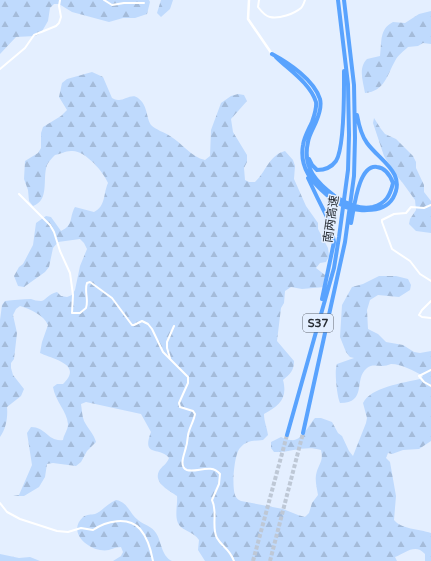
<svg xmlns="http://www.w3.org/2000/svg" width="431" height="561" font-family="'Varela Round','Noto Sans SC',sans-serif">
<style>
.forest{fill:url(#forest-firs)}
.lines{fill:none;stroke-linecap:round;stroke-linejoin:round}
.motorway-tunnel{stroke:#bec8d6;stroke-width:4;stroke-dasharray:4 2;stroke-linecap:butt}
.minor{stroke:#fff;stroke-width:2}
.tertiary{stroke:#fff;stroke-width:2.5}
.motorway{stroke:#59a3fe;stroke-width:4}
.labels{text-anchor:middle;stroke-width:3;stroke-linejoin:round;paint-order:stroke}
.shield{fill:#e4efff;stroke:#606670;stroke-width:1}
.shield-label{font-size:11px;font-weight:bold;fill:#272c33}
.street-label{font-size:12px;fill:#272c33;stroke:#e4efff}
</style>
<defs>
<pattern id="forest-firs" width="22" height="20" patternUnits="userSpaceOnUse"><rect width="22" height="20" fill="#bfdafd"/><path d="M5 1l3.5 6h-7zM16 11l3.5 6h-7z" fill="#a4bbd9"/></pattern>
</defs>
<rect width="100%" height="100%" fill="#e4efff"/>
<!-- forest -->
<path class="forest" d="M0,0H149L150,2L147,14L135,18H123L109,22L72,12L59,4H54L50,8L48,21L41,33L35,36L16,37L0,54Z
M161,0H173L170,9L161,17L157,13Z
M431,11V44L423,43L418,46L408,47C404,51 398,55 395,61C387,75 385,91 365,93C363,81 358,68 367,59L380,56C382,42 379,29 393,22L405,23L419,14Z
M92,72L103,77L112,98C114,99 116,100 118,100C124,101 132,93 138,98C148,105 146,118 151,125C156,130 164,132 170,136C182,143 191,157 205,160L210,156L211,130L221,103L231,96L238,94L244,95L247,101L231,119L233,132L247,155V162L244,168L245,180L249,182H255C266,172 269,155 285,151L293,160L295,166L294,179L306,206L318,223V229L328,248L329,256L326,262L320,263L316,268L325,275L324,287L302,289L291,287L285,291L284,303L281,308L277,341L294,361C294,371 290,374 283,380C288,399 279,406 264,414C264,422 267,427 268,435L263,440C254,441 247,440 240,448C234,454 231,490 236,497C237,499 239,500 241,501L283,509L298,515L305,517L309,513L312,503L318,495C317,488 315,482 316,475C318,464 324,462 321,450C304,445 291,453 274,452L271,448V442L281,437C284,438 287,440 291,440C301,442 309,425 315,418H321L332,422L338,433L342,436L349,451L353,456L366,423L367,418L363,403C371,387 403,383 420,379L423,376C414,371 402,364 391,364C388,365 385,366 382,366C377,366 372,364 367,368C353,379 368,403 340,403C337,397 334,370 337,364L354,358L350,357L346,352L340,337L342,305L352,287L363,284L379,276H396L408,279L411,285L410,290L399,297L378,295L370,300L367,310L368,329L378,334L386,342L403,345L414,352L420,353L431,351V441L419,449L403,450L392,454L388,453L386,458L390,462L396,496L394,520C401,529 419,529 431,533V561H425V554C415,543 406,553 395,557L397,561H205L198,550L199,540C193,532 187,532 181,527C173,520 178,505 177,496C170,491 153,483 159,471C162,466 167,464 169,458C160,446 141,458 151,432L141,414L86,402L81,404C82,410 82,416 84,421C88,429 94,434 96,442L87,451L81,462L76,466L53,463L47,464L45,477L39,487L24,496H13L19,495L32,465L27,433L31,427C46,427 48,442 63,440C64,434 68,430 68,424C67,411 55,401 53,387L57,384H63C84,364 52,359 40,353L42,342L48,325C44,315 30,309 20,306L16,309L13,315L17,333L14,359L11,363V368L13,375L24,389L21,396L7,407C8,417 6,429 0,437V320L2,305L5,301C14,300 22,299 31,299C34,300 37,301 41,301C45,301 48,294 57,292L61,296L67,297L72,295L75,290L80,266L87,249L84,243L80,239L58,242L53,248L49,267L45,272L24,287L18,286L14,276L19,267L23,264L33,245L36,223L46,216L51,217L61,231C74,225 69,217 75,207L94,212C106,206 103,194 108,183C104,172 84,149 71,151C65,151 61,154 55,155C52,158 49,161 47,165C42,179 50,200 33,206L29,201L28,190L24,179L25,161L38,153L41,148V133L43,127L61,116L67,110L59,97L62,83L67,79Z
M374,118L381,129L385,134L396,139L413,156L416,162V168L424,185V192L431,201V233L416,231L409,224L410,219L416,210L415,200L402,182L395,174L384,156L373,123Z
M116,500C128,502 129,513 138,520C144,525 152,526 156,533C162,542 161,556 172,561H113L121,556L123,552L121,547C113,547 110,552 100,550C85,547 68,531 83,517C87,514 91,515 95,514C101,512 108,503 116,500Z
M0,554L19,558L30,557L40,561H0Z"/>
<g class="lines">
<!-- motorway-tunnel -->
<path class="motorway-tunnel" d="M253,561L287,435
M270,561L303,433"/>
<!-- minor -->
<path class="minor" d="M104,0L112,5L124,3H144
M259,0L258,7C261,11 265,16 270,17C279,19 294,14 301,8C303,6 304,3 305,0
M0,69L25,48L34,35L56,26L59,23L61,17L59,6L60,0
M19,194L50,225L54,232L60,251L70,273L73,295L72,313H80L86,308C89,300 84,291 87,283L90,282L112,298L132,325H134L142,321L148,324L152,329L163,352L188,377V383L179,403L180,407L193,411L195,414C194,420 191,425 189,431C187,436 188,442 186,447C185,453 178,466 187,470C197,473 211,463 220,474L219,484L212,500C218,512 211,527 217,538C222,547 229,548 234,561
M431,205L424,208L411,207L406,213L394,214L382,220V222L392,249L410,261L420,274L431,281
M431,301L422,310L419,315L422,317L431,318
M170,358L167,348V342L174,326
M431,370L419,376L424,382L431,386
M0,503L7,512L20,519L57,531L68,532L81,528L93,530C106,521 128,516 140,529C147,537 151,550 153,561"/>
<!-- tertiary -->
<path class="tertiary" d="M249,0L248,19L272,54"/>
<!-- motorway -->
<path class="motorway" d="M272,54C289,63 314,80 320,99C322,107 319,115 316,122C313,129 309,135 308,142C302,168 317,183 336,197C346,204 361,210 373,207C386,203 390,196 393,183C390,175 386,168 377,167C358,164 354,210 351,223
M276,57C289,70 310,83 316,102C317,108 314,116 312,122C309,129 304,137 303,145C299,168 312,182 328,196C339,205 353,212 367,210C377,210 387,208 393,198C407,173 380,161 367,143C361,135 359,126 357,115
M309,159L312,165L317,170C324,170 331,168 336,161C345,147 344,90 344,71
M308,178L317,197L326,215L331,227L334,242L322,299
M303,433L345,242L354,176L355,138L354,85L344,0
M287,435L334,268L339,237L348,170L349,135L348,84L338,0"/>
</g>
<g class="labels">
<!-- shield labels -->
<rect class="shield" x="303" y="314" width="30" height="18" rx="3"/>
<g class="shield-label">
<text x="318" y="327">S37</text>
</g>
<!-- street labels -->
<g class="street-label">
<text transform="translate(331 219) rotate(-82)" y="4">南两高速</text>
</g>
</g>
</svg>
